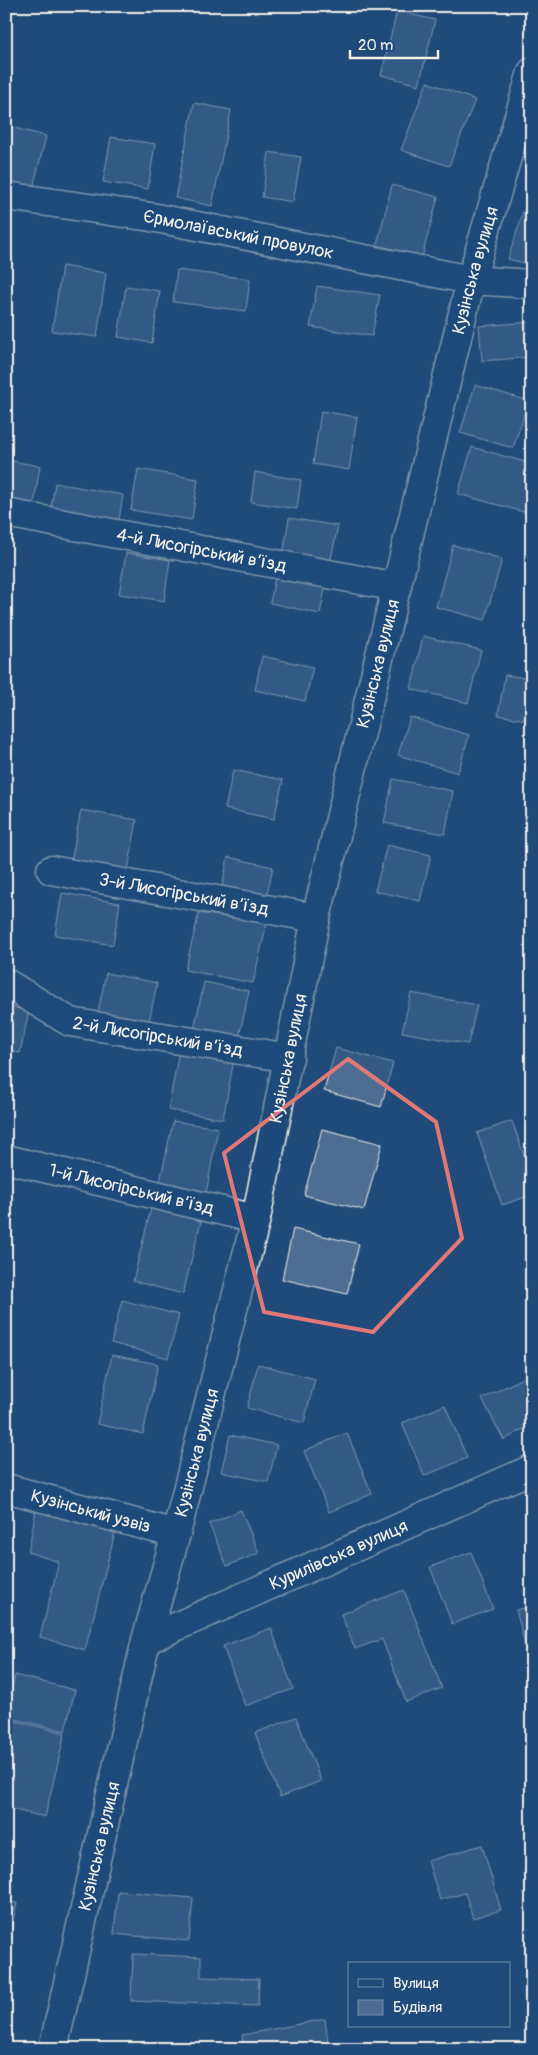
<svg xmlns="http://www.w3.org/2000/svg" width="538" height="2055" font-family="Pangolin,sans-serif">
<style>
.building{fill:#4d6e92;stroke:#f4f1e8}
.lines{fill:none;stroke-linecap:round;stroke-linejoin:round}
.minor-casing{stroke:#f4f1e8;stroke-width:31}
.secondary-casing{stroke:#f4f1e8;stroke-width:31}
.minor{stroke:#1f4a7a;stroke-width:28}
.secondary{stroke:#1f4a7a;stroke-width:28}
.marked{fill:none;stroke:#e27875;stroke-width:4;stroke-linejoin:round}
.labels{text-anchor:middle;stroke-width:4;stroke-linejoin:round;paint-order:stroke}
.street-label{font-size:18px;fill:#f4f1e8;stroke:#1f4a7a}
</style>
<rect width="100%" height="100%" fill="#1f4a7a"/>
<filter id="ink" filterUnits="userSpaceOnUse"><feTurbulence type="fractalNoise" baseFrequency=".02" numOctaves="2"/><feDisplacementMap in="SourceGraphic" scale="10" xChannelSelector="R" yChannelSelector="G"/><feConvolveMatrix kernelMatrix="1 2 1 2 8 2 1 2 1" color-interpolation-filters="sRGB"/></filter>
<g filter="url(#ink)">
<!-- building -->
<path class="building" d="M397,11L435,20L419,85L381,75Z
M427,82L475,100L449,166L401,150Z
M194,103L231,110L212,206L175,198Z
M6,126L46,136L33,188L6,182Z
M111,137L155,144L148,189L103,182Z
M269,152L301,157L293,202L262,197Z
M392,185L438,197L422,257L377,245Z
M524,209L532,211V265L508,259Z
M6,258L13,259L6,300Z
M62,266L106,273L97,337L52,331Z
M177,270L250,279L246,311L173,302Z
M126,286L160,291L152,343L118,337Z
M317,286L380,295L372,336L310,327Z
M532,322V357L482,361L479,326Z
M475,385L529,401L513,448L460,433Z
M321,411L357,417L349,470L313,464Z
M472,447L532,464V485L524,512L458,494Z
M6,460L40,466L33,510L6,506Z
M138,469L198,479L192,520L131,510Z
M255,472L301,480L297,509L251,502Z
M55,483L123,495L118,526L50,514Z
M289,518L338,526L330,563L283,556Z
M453,545L502,559L485,620L436,607Z
M126,553L170,560L164,601L119,594Z
M275,577L326,584L320,614L270,603Z
M423,636L481,650L468,703L411,689Z
M262,656L313,667L305,701L255,690Z
M505,675L532,679V721L498,715Z
M410,717L469,735L458,773L398,755Z
M233,770L283,780L274,819L225,809Z
M393,779L453,791L445,834L384,823Z
M81,810L137,820L127,876L70,867Z
M387,845L431,855L420,901L375,891Z
M228,857L273,867L265,904L220,897Z
M62,893L120,903L113,945L55,935Z
M199,913L267,923L253,983L185,970Z
M106,973L157,983L148,1027L97,1017Z
M204,982L249,991L239,1038L194,1030Z
M411,993L477,1005L468,1044L402,1032Z
M6,1006L29,1011L20,1053L6,1050Z
M336,1048L393,1063L381,1107L324,1091Z
M179,1051L234,1059L223,1119L168,1110Z
M173,1121L218,1128L206,1194L159,1186Z
M512,1121L532,1178V1195L502,1205L477,1133Z
M322,1129L382,1144L364,1210L304,1195Z
M152,1204L202,1217L183,1294L133,1281Z
M293,1229L359,1244L347,1294L282,1279Z
M122,1300L179,1315L168,1358L111,1343Z
M112,1355L158,1364L143,1434L97,1424Z
M258,1364L315,1379L304,1423L247,1408Z
M532,1373V1424L504,1440L482,1399Z
M445,1405L467,1458L424,1476L402,1423Z
M347,1433L372,1494L329,1512L304,1451Z
M230,1435L277,1445L268,1482L221,1472Z
M36,1510L115,1533L85,1650L40,1637L59,1562L28,1552Z
M241,1510L259,1553L227,1566L209,1524Z
M471,1552L493,1609L452,1624L430,1567Z
M404,1590L442,1688L406,1702L382,1639L355,1649L341,1614Z
M532,1606V1672L516,1610Z
M271,1628L293,1689L245,1706L223,1646Z
M15,1675L75,1690L65,1731L6,1717Z
M296,1717L321,1781L280,1797L255,1733Z
M7,1719L65,1733L45,1817L6,1808Z
M482,1845L501,1910L473,1918L465,1893L440,1900L428,1861Z
M118,1891L193,1898L189,1941L114,1934Z
M6,1901L17,1903L7,1950H6Z
M133,1954L201,1957V1977L259,1979L258,2006L131,2001Z
M325,2019L329,2049H244L242,2035Z"/>
<g class="lines">
<!-- minor casing -->
<g class="minor-casing">
<g id="minor">
<path id="s1" d="M6,196L151,217L471,280L532,284"/>
<path id="s2" d="M6,513L397,587"/>
<path id="s3" d="M51,870L316,918"/>
<path id="s4" d="M6,983L70,1022L289,1058"/>
<path id="s5" d="M6,1159L256,1219"/>
<path id="s6" d="M6,1488L176,1534"/>
<path id="s7" d="M146,1640L176,1534L256,1219L316,918L471,280L532,72"/>
</g>
</g>
<!-- secondary casing -->
<g class="secondary-casing">
<g id="secondary">
<path id="s8" d="M53,2049L146,1640L532,1469"/>
</g>
</g>
<!-- minor -->
<use href="#minor" class="minor"/>
<!-- secondary -->
<use href="#secondary" class="secondary"/>
</g>
</g>
<!-- marked area -->
<path d="M0 0H538V2055H0ZM348,1059L436,1122L462,1238L373,1332L264,1312L224,1153Z" fill="#1f4a7a" fill-opacity=".55" fill-rule="evenodd"/>
<path class="marked" d="M348,1059L436,1122L462,1238L373,1332L264,1312L224,1153Z"/>
<g class="labels">
<!-- street labels -->
<g class="street-label">
<text dy="6" stroke="none"><textPath href="#s1" startOffset="236">Єрмолаївський провулок</textPath></text>
<text dy="6" stroke="none"><textPath href="#s7" startOffset="1409">Кузінська вулиця</textPath></text>
<text dy="6" stroke="none"><textPath href="#s2" startOffset="199">4-й Лисогірський в’їзд</textPath></text>
<text dy="6" stroke="none"><textPath href="#s7" startOffset="1004">Кузінська вулиця</textPath></text>
<text dy="6" stroke="none"><textPath href="#s3" startOffset="135">3-й Лисогірський в’їзд</textPath></text>
<text dy="6" stroke="none"><textPath href="#s4" startOffset="164">2-й Лисогірський в’їзд</textPath></text>
<text dy="6" stroke="none"><textPath href="#s7" startOffset="599">Кузінська вулиця</textPath></text>
<text dy="6" stroke="none"><textPath href="#s5" startOffset="129">1-й Лисогірський в’їзд</textPath></text>
<text dy="6" stroke="none"><textPath href="#s7" startOffset="194">Кузінська вулиця</textPath></text>
<text dy="6" stroke="none"><textPath href="#s6" startOffset="88">Кузінський узвіз</textPath></text>
<text dy="6" stroke="none"><textPath href="#s8" startOffset="630">Курилівська вулиця</textPath></text>
<text dy="6" stroke="none"><textPath href="#s8" startOffset="208">Кузінська вулиця</textPath></text>
</g>
</g>
<!-- margin -->
<rect width="538" height="2055" fill="none" stroke="#1f4a7a" stroke-width="25"/>
<rect x="12" y="12" width="513" height="2030" fill="none" stroke="#f4f1e8" stroke-width="2" filter="url(#ink)"/>
<!-- legend -->
<rect x="348" y="1962" width="162" height="65" fill="#1f4a7a" stroke="#748da6"/>
<rect x="358" y="1979" width="25" height="8" fill="#1f4a7a" stroke="#748da6"/>
<text x="393" y="1988" font-size="15" fill="#f4f1e8">Вулиця</text>
<rect x="358" y="2000" width="25" height="15" fill="#4d6e92" stroke="#748da6"/>
<text x="393" y="2012" font-size="15" fill="#f4f1e8">Будівля</text>
<!-- scale -->
<path d="M350 50v8h88v-8" fill="none" stroke="#f4f1e8" stroke-width="2.5"/>
<text x="358" y="50" font-size="15" fill="#f4f1e8" stroke="#1f4a7a" stroke-width="4" paint-order="stroke">20 m</text>
</svg>
